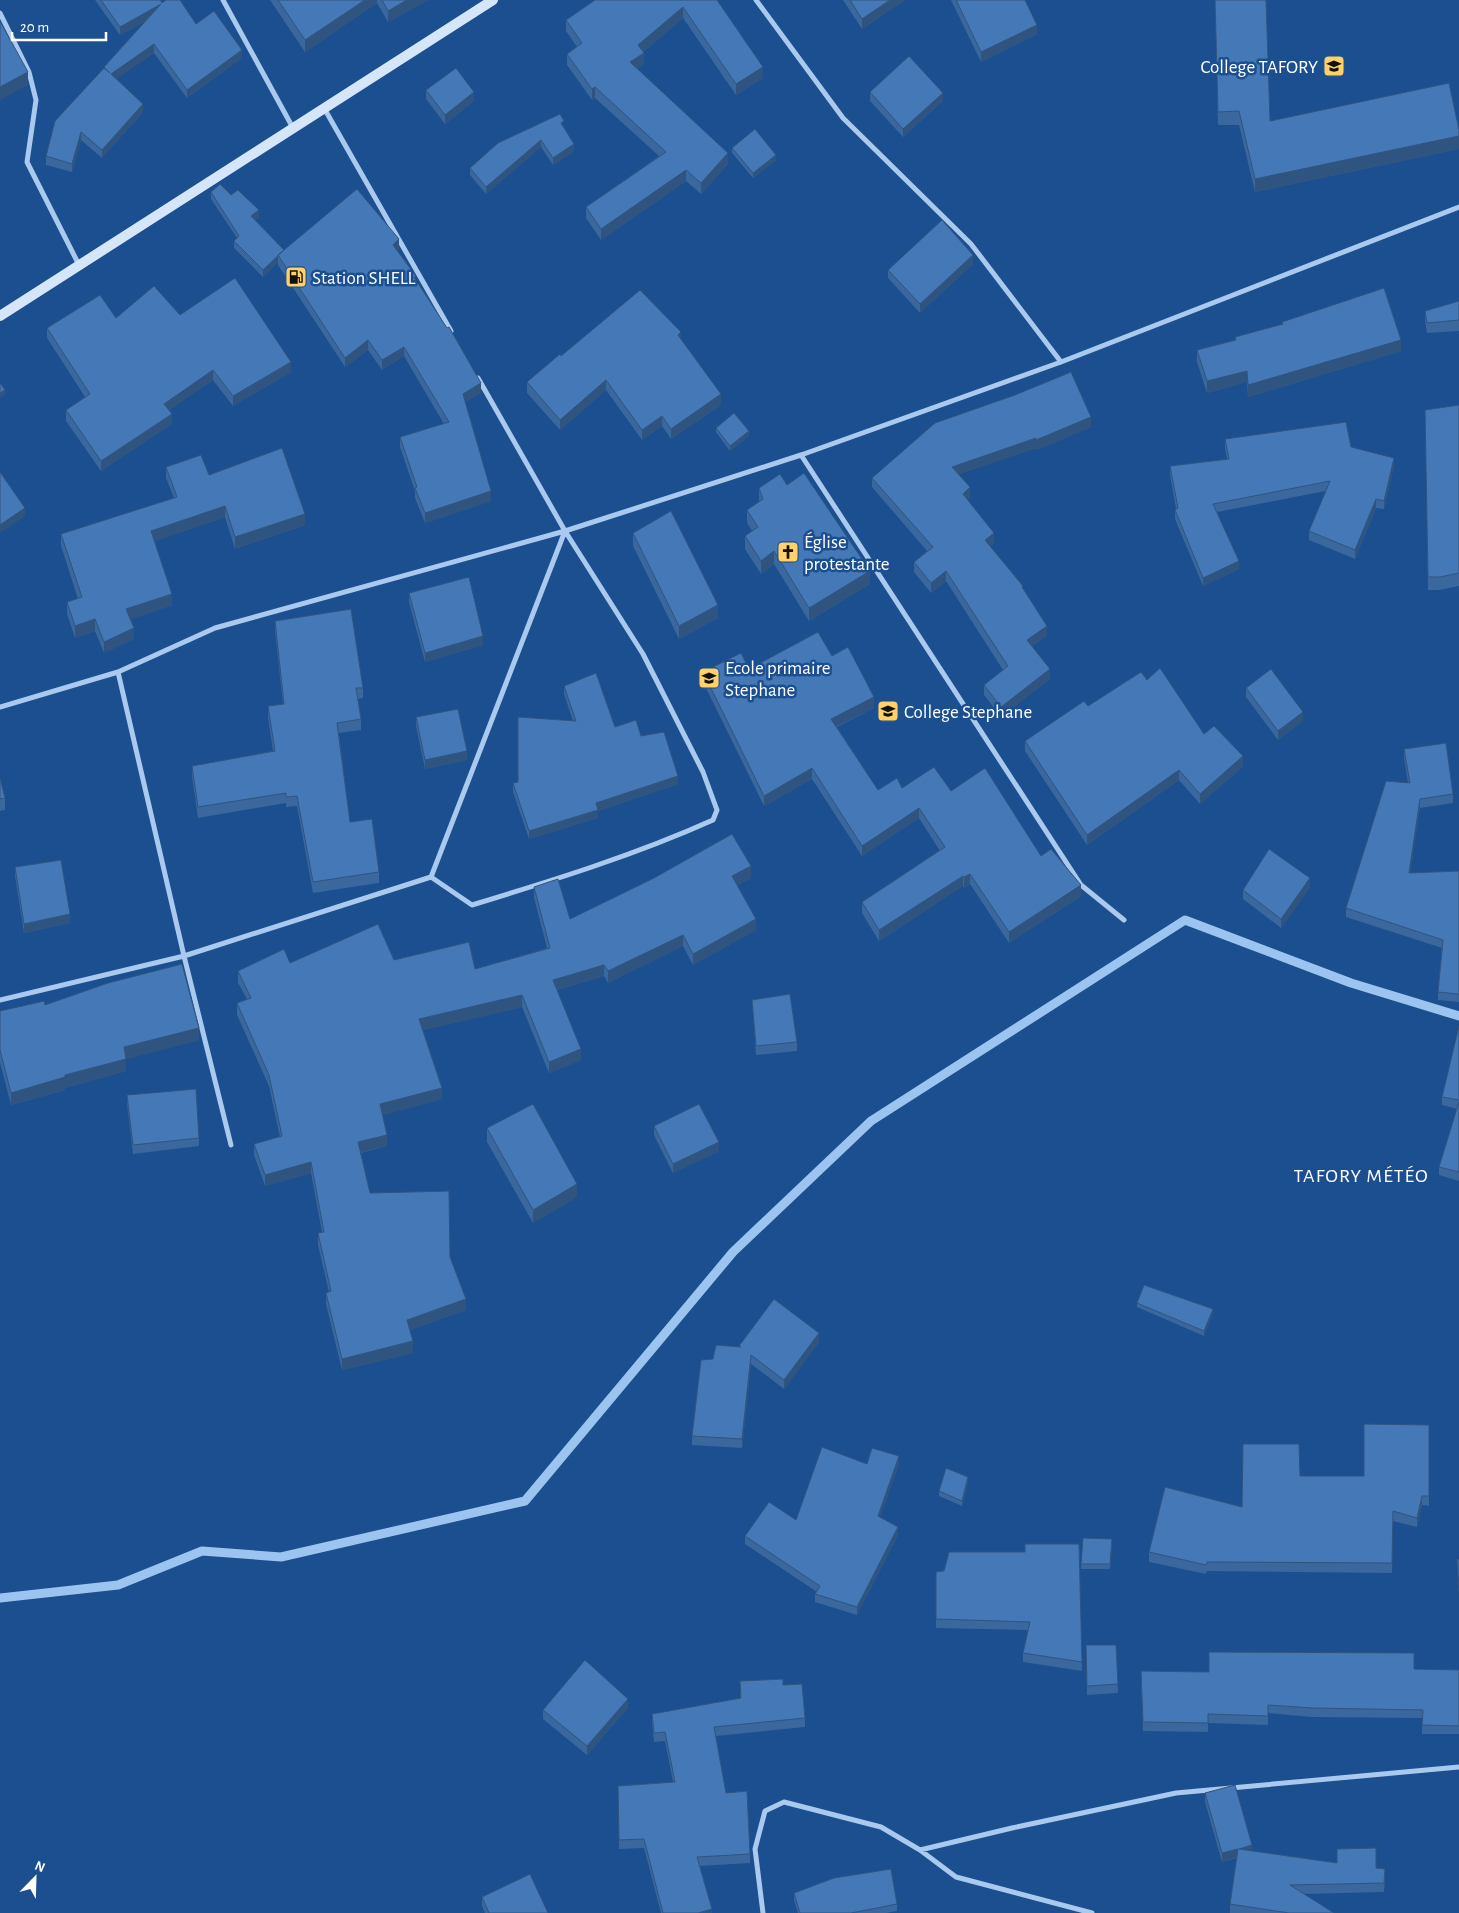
<svg xmlns="http://www.w3.org/2000/svg" width="1459" height="1913" font-family="'Alegreya Sans',sans-serif">
<style>
.lines{fill:none;stroke-linecap:round;stroke-linejoin:round}
.stream{stroke:#9cc4f0;stroke-width:9}
.minor{stroke:#a9c9ee;stroke-width:5}
.secondary{stroke:#d6e6fa;stroke-width:10}
.wall{fill:#3a679d}
.shaded-wall{fill:#305480}
.building{fill:#4478b7;stroke:#305480}
.labels{text-anchor:middle;stroke-width:5;stroke-linejoin:round;paint-order:stroke}
.poi-label{font-size:19px;fill:#fff;stroke:#1b4f8f;text-anchor:start}
.neighbourhood-label{font-size:20px;letter-spacing:1px;fill:#fff;stroke:#1b4f8f}
</style>
<rect width="100%" height="100%" fill="#1b4f8f"/>
<g class="lines">
<!-- stream -->
<path class="stream" d="M0,1598L118,1585L202,1551L281,1557L525,1501L733,1252L871,1121L1185,920L1351,983L1459,1016"/>
<!-- minor -->
<path class="minor" d="M223,0L293,128
M756,0L843,118L971,244L1061,362
M0,13L29,72L36,100L27,162L79,265
M324,108L451,331
M801,455L1081,885L1124,920
M118,672L184,956L231,1145
M0,707L118,672L215,628L565,531L801,455L1061,362L1459,207
M431,877L472,905C554,880 635,855 713,820L717,810L703,772L643,654L565,531L478,378
M0,1000L184,956L431,877L565,531
M920,1850L1012,1828L1176,1793L1459,1767
M763,1913L755,1849L765,1811L784,1802L881,1827L920,1850L956,1877L1092,1913"/>
<!-- secondary -->
<path class="secondary" d="M0,316L493,0"/>
</g>
<!-- wall -->
<path class="wall" d="M95,0H160L162,3L196,24L242,58L187,98L154,53L116,79L143,112L102,158L81,140L72,172L46,165V156L104,68V67L146,21L120,35Z
M270,0H428L388,22L377,3L305,52Z
M717,0L763,78L736,95L683,18L643,52L644,64L636,69L728,164L701,194L686,181L601,240L586,218V207L659,156L595,98L592,100L567,65V54L577,47L566,31V20Z
M843,0H905L862,29Z
M951,0H1025L1037,34L981,62Z
M1215,0H1266L1270,121L1459,130V149L1255,192L1239,125H1218Z
M426,90L474,101L445,124L426,99Z
M870,92L943,101L903,137L870,101Z
M564,128L574,151L553,165L541,147L486,194L470,175V168Z
M732,148L776,160L753,178L732,153Z
M211,192L231,195L259,217L255,220L284,250L399,249L397,251L416,281L481,393L465,402L491,501L425,523L415,498V491L400,447V437L444,424L404,356L382,370L368,350L345,367L278,265V262L263,277L234,248V241L237,238L211,199Z
M973,264L920,313L888,278V270Z
M1459,301V331L1427,333L1425,321V311Z
M180,315L291,372L233,406L213,380L169,410L172,424L101,471L66,421V410L85,397L47,338V328L116,318Z
M1282,322L1401,351L1248,397L1247,382L1207,393L1197,362V350L1235,340V337L1282,324Z
M681,339L721,405L671,439L662,426L642,440L606,390L560,430L527,393V382L561,356Z
M1459,405V586L1440,590H1428L1425,410Z
M935,423L1091,427L1036,450V448L959,474L970,497L967,500L994,543L990,546L1023,588L1047,636L1032,646L1050,679L1001,717L984,695V685L1003,670L946,581L931,593L914,572V562L927,551L872,487V478Z
M716,428L749,436L730,451L716,432Z
M1225,439L1351,447L1394,466L1384,509L1376,508L1355,559L1309,540V531L1326,491L1217,512L1239,569L1203,586L1175,519V510L1176,509L1170,475V466L1227,459L1225,448Z
M166,467L209,475L305,525L235,549L225,517L155,541L172,605L131,619L134,639L104,653L95,631L75,638L67,614V602L78,599L61,546V534L174,498L166,478Z
M787,485L870,584L809,621L774,564L761,574L745,549V536L752,531L747,523V510L759,502V488Z
M633,533L718,618L679,639L633,546Z
M409,593L483,645L425,662L409,602Z
M275,621L363,688V698L358,699L361,719V730L339,733L350,822L379,872V883L313,893L297,806L286,807V803L198,818L192,776V766L273,751L268,717V706L283,704L275,631Z
M832,656L874,708L837,727L878,790L902,788L951,791L1041,856L1081,896L1009,943L970,884L964,888L963,886L879,941L862,913V902L940,851L919,818L862,856L812,779L764,806L703,682V672L749,669Z
M564,686L615,727L641,736L678,784L598,811V818L529,839L513,792V783L518,782L573,721L564,694Z
M1246,688L1303,721L1278,740L1246,697Z
M1088,706L1204,734L1243,766L1200,804L1179,780L1087,845L1025,751V741Z
M416,717L467,760L425,769L416,726Z
M1404,749L1453,794V803L1420,808L1410,873L1459,871V1002L1438,1000V992L1442,948L1346,917V908L1408,783L1404,758Z
M0,778L5,798V810L0,811Z
M15,867L70,923L24,933L15,876Z
M751,878L737,885L756,930L693,965L683,946L608,983L604,976L557,990L581,1060L549,1073L522,1007L423,1030L442,1099L382,1115L387,1146L361,1153L370,1193L450,1257L466,1310L410,1330L413,1353L342,1370L326,1304V1293L329,1292L318,1245V1233L322,1232L311,1173L265,1186L254,1155V1144L280,1137L269,1086L237,1015V1003L247,999L238,983V971L290,963L394,960L475,969L547,948L534,898V887L570,919Z
M1310,887L1281,928L1243,899V890Z
M752,1000L797,1042V1051L756,1055Z
M45,1005L199,1040L126,1059V1071L65,1088V1090L11,1105L0,1062V1011Z
M1459,1026V1181L1439,1175V1167L1457,1109L1442,1105V1097Z
M127,1095L199,1138V1146L133,1154L127,1104Z
M654,1126L719,1151L673,1173L654,1135Z
M487,1128L577,1197L533,1223L487,1142Z
M1137,1303L1213,1313L1204,1336L1137,1307Z
M819,1342L784,1389L751,1364L742,1448L692,1445V1436L713,1359L739,1347V1346Z
M1429,1425V1506L1422,1505L1417,1527L1393,1521L1392,1573L1207,1571L1206,1574L1149,1562V1552L1242,1507L1300,1476H1364Z
M867,1464H899L880,1517L898,1535L857,1615L815,1602V1594L817,1592L745,1544V1536L796,1520Z
M968,1482L962,1506L939,1496V1491Z
M1112,1543L1110,1569H1081V1564Z
M1079,1544L1082,1671L1023,1662V1653L1028,1630L936,1628V1572L1025,1552Z
M1086,1645H1116L1118,1693L1087,1695Z
M1414,1669L1459,1670V1734H1422V1718L1312,1717L1268,1713V1725L1208,1723V1732L1143,1731L1141,1680L1209,1672Z
M740,1681L783,1685L805,1718V1727L716,1736L726,1793L750,1854V1863L699,1866L712,1913H661L644,1848L619,1849L618,1786L673,1782L665,1741L654,1742L652,1723V1714L740,1698Z
M628,1708L587,1755L543,1719V1710Z
M1205,1793L1252,1851L1376,1868L1385,1878L1384,1892L1303,1894L1334,1913H1230V1904L1237,1858L1222,1862L1205,1802Z
M794,1893L897,1904V1911L886,1913H798L794,1900Z
M482,1897L548,1913H485L482,1906Z"/>
<!-- shaded-wall -->
<path class="shaded-wall" d="M365,0H377V3L305,52V40Z
M407,0H428L388,22V11Z
M890,0H905L862,29V19Z
M161,4V13L120,35V27Z
M683,7V18L638,56V45Z
M1037,25V34L981,62V52Z
M154,44V53L111,83V74Z
M242,50V58L187,98V90Z
M644,53V64L630,74V62Z
M763,67V78L736,95V84Z
M28,72V85L0,100V87Z
M595,87V98L592,100V89Z
M474,92V101L445,124V115Z
M943,93V101L903,137V129Z
M143,104V112L102,158V150Z
M81,132V140L72,172V164Z
M1459,136V149L1255,192V179Z
M541,140V147L486,194V187Z
M574,144V151L553,165V158Z
M728,153V164L701,194V183Z
M776,155V160L753,178V173Z
M686,170V181L601,240V229Z
M259,210V217L251,223V216Z
M399,239V249L393,255V245Z
M278,255V262L263,277V270Z
M973,255V264L920,313V304Z
M681,332V342L678,335Z
M368,340V350L345,367V358Z
M1401,340V351L1248,397V385Z
M404,347V356L382,370V360Z
M291,362V372L233,406V396Z
M213,370V380L164,414V404Z
M1247,371V382L1207,393V381Z
M606,380V390L560,430V420Z
M481,383V393L463,404V394Z
M5,390V395L0,398V393Z
M721,394V405L671,439V429Z
M172,414V424L101,471V461Z
M662,416V426L642,440V430Z
M1091,417V427L1036,450V440Z
M749,431V436L730,451V446Z
M1036,438V448L952,477V467Z
M1394,458V466L1384,509V501Z
M970,487V497L963,504V494Z
M491,491V501L425,523V513Z
M1376,499V508L1355,559V550Z
M225,506V517L151,543V531Z
M25,508V516L0,533V525Z
M305,514V525L235,549V537Z
M994,533V543L985,550V540Z
M774,551V564L761,574V561Z
M1239,561V569L1203,586V578Z
M870,571V584L809,621V608Z
M946,571V581L931,593V583Z
M172,594V605L126,621V609Z
M718,605V618L679,639V626Z
M95,619V631L75,638V626Z
M1047,626V636L1027,649V640Z
M134,628V639L104,653V642Z
M483,636V645L425,662V653Z
M1050,669V679L1001,717V707Z
M874,697V708L831,729V719Z
M1303,712V721L1278,740V731Z
M467,751V760L425,769V760Z
M1243,756V766L1200,804V794Z
M812,768V779L764,806V796Z
M1179,770V780L1087,845V835Z
M678,776V784L598,811V818L529,839V831L596,803Z
M1420,799V808L1409,882V873Z
M919,808V818L862,856V846Z
M751,866V878L732,887V876Z
M970,874V884L964,888V877Z
M963,876V886L879,941V930Z
M1310,878V887L1281,928V919Z
M1081,885V896L1009,943V932Z
M70,914V923L24,933V924Z
M756,919V930L693,965V954Z
M683,935V946L608,983V971Z
M604,965V976L553,991V980Z
M522,995V1007L419,1031V1019Z
M199,1028V1040L124,1060V1047Z
M581,1049V1060L549,1073V1062Z
M126,1059V1071L65,1088V1090L11,1105V1093L65,1075Z
M442,1088V1099L380,1116V1104Z
M387,1135V1146L358,1153V1142Z
M719,1142V1151L673,1173V1164Z
M311,1162V1173L265,1186V1175Z
M577,1184V1197L533,1223V1210Z
M466,1299V1310L407,1331V1320Z
M1213,1309V1313L1204,1336V1331Z
M819,1333V1342L784,1389V1380Z
M413,1341V1353L342,1370V1359Z
M751,1355V1364L742,1448V1439Z
M899,1456V1464L878,1524V1516Z
M968,1477V1482L962,1506V1501Z
M1422,1496V1505L1417,1527V1518Z
M898,1527V1535L857,1615V1607Z
M628,1699V1708L587,1755V1746Z
M1252,1845V1854L1239,1849Z
M1238,1849V1857L1222,1862V1853Z
M712,1909V1913H698Z"/>
<!-- building -->
<path class="building" d="M101,0H160L162,3L166,0H180L196,24L214,11L242,50L187,90L154,44L111,74L143,104L102,150L81,132L72,164L46,156L55,121L104,68L110,73L104,67L161,4L120,27Z
M278,0H365L305,40Z
M382,0H407L388,11Z
M595,0H717L763,67L736,84L683,7L638,45L644,53L630,62L728,153L701,183L686,170L601,229L586,207L666,152L595,87L592,89L567,54L582,43L566,20Z
M850,0H890L862,19Z
M956,0H1025L1037,25L981,52Z
M1215,0H1266L1270,121L1449,83L1459,130V136L1255,179L1239,111L1218,112Z
M0,21L28,72L0,87Z
M909,56L943,93L903,129L870,92Z
M456,68L474,92L445,115L426,90Z
M560,114L564,121L561,123L574,144L553,158L541,140L486,187L470,168L498,143Z
M755,129L776,155L753,173L732,148Z
M220,184L231,195L238,190L259,210L251,216L284,250L263,270L234,241L239,236L211,192Z
M357,189L399,239L393,245L416,276L414,277L447,328L449,327L481,383L463,394L491,491L425,513L415,488L417,487L400,437L449,422L404,347L382,360L368,340L345,358L278,255Z
M942,220L973,255L920,304L888,270Z
M235,278L291,362L233,396L213,370L164,404L172,414L101,461L66,410L90,394L47,328L100,295L116,318L154,286L180,315Z
M1384,288L1401,340L1248,385L1247,371L1207,381L1197,350L1236,340L1235,337L1283,324L1282,322Z
M640,290L681,332L678,335L721,394L671,429L662,416L642,430L606,380L560,420L527,382L560,354L561,356Z
M1459,301V320L1427,323L1425,311Z
M1071,372L1091,417L1036,440V438L952,467L970,487L963,494L994,533L985,540L1023,586L1022,587L1047,626L1027,640L1050,669L1001,707L984,685L1008,666L946,571L931,583L914,562L933,547L872,478L935,423L1015,395Z
M0,383L5,390L0,393Z
M1459,405V573L1440,577H1428L1425,410Z
M734,413L749,431L730,446L716,428Z
M1346,422L1351,447L1394,458L1384,501L1376,499L1355,550L1309,531L1330,481L1213,504L1239,561L1203,578L1175,510L1178,508L1170,466L1229,459L1225,439Z
M282,448L305,514L235,537L225,506L151,531L172,594L126,609L134,628L104,642L95,619L75,626L67,602L82,597L61,534L177,497L166,467L201,455L209,475Z
M0,472L25,508L0,525Z
M804,473L870,571L809,608L774,551L761,561L745,536L758,527L747,510L763,499L759,488L780,474L787,485Z
M671,511L718,605L679,626L633,533Z
M469,577L483,636L425,653L409,593Z
M351,609L363,688H356L361,719L337,723L350,822L372,819L379,872L313,882L297,796L286,797V793L198,807L192,766L275,751L268,706L284,704L275,621Z
M818,632L832,656L848,647L874,697L831,719L878,790L897,778L902,788L934,767L951,791L985,768L1041,856L1051,849L1081,885L1009,932L970,874L964,877L963,876L879,930L862,902L945,847L919,808L862,846L812,768L764,796L703,672L741,653L749,669Z
M1160,668L1204,734L1214,726L1243,756L1200,794L1179,770L1087,835L1025,741L1084,701L1088,706L1141,672L1147,680Z
M1271,669L1303,712L1278,731L1246,688Z
M596,673L615,727L636,720L641,736L664,732L678,776L596,803L598,810L529,831L513,783L518,782V717L576,721L564,686Z
M458,709L467,751L425,760L416,717Z
M1446,743L1453,794L1420,799L1409,873L1459,871V994L1438,992L1443,940L1346,908L1386,781L1410,783L1404,749Z
M0,778L5,798L0,799Z
M732,834L751,866L732,876L756,919L693,954L683,935L608,971L604,965L553,980L581,1049L549,1062L522,995L419,1019L442,1088L380,1104L387,1135L358,1142L370,1193L449,1191L450,1257L466,1299L407,1320L413,1341L342,1359L326,1293L331,1291L318,1233L324,1232L311,1162L265,1175L254,1144L282,1136L269,1075L237,1003L251,998L238,971L284,949L290,963L378,924L394,960L469,942L475,969L550,948L534,887L558,879L570,919L654,878Z
M1269,849L1310,878L1281,919L1243,890Z
M61,860L70,914L24,924L15,867Z
M182,964L199,1028L124,1047L126,1059L65,1075V1077L11,1093L0,1050V1011L44,1001L45,1005L108,983Z
M790,994L797,1042L756,1046L752,1000Z
M1459,1026V1100L1442,1097Z
M196,1089L199,1138L133,1145L127,1095Z
M1459,1102V1172L1439,1167Z
M533,1104L577,1184L533,1210L487,1128Z
M699,1104L719,1142L673,1164L654,1126Z
M1144,1285L1213,1309L1204,1331L1137,1303Z
M774,1299L819,1333L784,1380L751,1355L742,1439L692,1436L701,1360L713,1359L716,1345L741,1347L739,1346Z
M1364,1424L1429,1425V1496H1422L1417,1518L1393,1511L1392,1563L1207,1562L1206,1565L1149,1552L1165,1487L1242,1507L1243,1444H1299L1300,1476H1364Z
M822,1447L867,1464L872,1448L899,1456L878,1516L898,1527L857,1607L815,1594L820,1586L745,1536L769,1502L796,1520Z
M946,1468L968,1477L962,1501L939,1491Z
M1083,1538L1112,1539L1110,1564H1081Z
M1025,1544H1079L1082,1662L1023,1653L1030,1622L936,1619V1572L944,1571L949,1552H1025Z
M1457,1559H1459V1591Z
M1086,1645H1116L1118,1684L1087,1686Z
M1209,1652L1414,1653V1669L1459,1670V1726L1422,1725L1423,1710L1312,1708L1268,1705V1716L1208,1714V1723L1143,1722L1141,1671L1209,1672Z
M585,1660L628,1699L587,1746L543,1710Z
M783,1679V1685L802,1684L805,1718L714,1727L726,1793L747,1791L750,1854L697,1857L712,1909L698,1913H663L644,1839L619,1840L618,1786L675,1782L665,1732L654,1733L652,1714L741,1698L740,1681Z
M1235,1785L1252,1845L1239,1849L1337,1863V1849L1376,1848V1868L1385,1869L1384,1883L1290,1885L1334,1913H1289L1230,1904L1238,1849L1222,1853L1205,1793Z
M891,1869L897,1904L851,1913H800L794,1893L834,1878Z
M530,1874L548,1913H489L482,1897Z"/>
<!-- icons -->
<defs>
<g id="university-square" transform="scale(1.125)"><rect x="-9" y="-9" width="18" height="18" rx="4" fill="#ffd166" stroke="#1b4f8f"/><path d="M0-5L7-2L0 1L-7-2ZM-4 1L0 2.5L4 1V4Q0 6-4 4Z" fill="#111"/></g>
<g id="fuel-square" transform="scale(1.125)"><rect x="-9" y="-9" width="18" height="18" rx="4" fill="#ffd166" stroke="#1b4f8f"/><path d="M-5.5-6h7V0h2V4h1.3V-2.5L3-4.5l.8-.8L6-3V5H2.5V1h-1V6h-7ZM-4.2-4.7v3.2H.2V-4.7Z" fill="#111"/></g>
<g id="church-square" transform="scale(1.125)"><rect x="-9" y="-9" width="18" height="18" rx="4" fill="#ffd166" stroke="#1b4f8f"/><path d="M-1.2-6h2.4v3.5h3.3v2.4h-3.3V6h-2.4V-.1h-3.3v-2.4h3.3Z" fill="#111"/></g>
<g id="school-square" transform="scale(1.125)"><rect x="-9" y="-9" width="18" height="18" rx="4" fill="#ffd166" stroke="#1b4f8f"/><path d="M0-5L7-2L0 1L-7-2ZM-4 1L0 2.5L4 1V4Q0 6-4 4Z" fill="#111"/></g>
</defs>
<g fill-rule="evenodd">
<use href="#university-square" x="1334" y="66"/>
<use href="#fuel-square" x="296" y="277"/>
<use href="#church-square" x="788" y="552"/>
<use href="#school-square" x="709" y="678"/>
<use href="#university-square" x="888" y="711"/>
</g>
<g class="labels">
<!-- poi labels -->
<g class="poi-label">
<text x="1318" y="73" text-anchor="end">College TAFORY</text>
<text x="312" y="284">Station SHELL</text>
<text x="804" y="548">Église<tspan x="804" dy="22">protestante</tspan></text>
<text x="725" y="674">Ecole primaire<tspan x="725" dy="22">Stephane</tspan></text>
<text x="904" y="718">College Stephane</text>
</g>
<!-- neighbourhood labels -->
<g class="neighbourhood-label">
<text x="1361" y="1182">TAFORY MÉTÉO</text>
</g>
</g>
<!-- north arrow -->
<g transform="translate(35 1878) rotate(23)" stroke="#1b4f8f" stroke-width="4" paint-order="stroke">
<path d="M0-4L9 19L0 12L-9 19Z" fill="#ffffff"/>
<text y="-8" font-size="14" font-weight="bold" text-anchor="middle" fill="#ffffff">N</text>
</g>
<!-- scale -->
<path d="M12 32v8h94v-8" fill="none" stroke="#ffffff" stroke-width="2.5"/>
<text x="20" y="32" font-size="15" fill="#ffffff" stroke="#1b4f8f" stroke-width="4" paint-order="stroke">20 m</text>
</svg>
